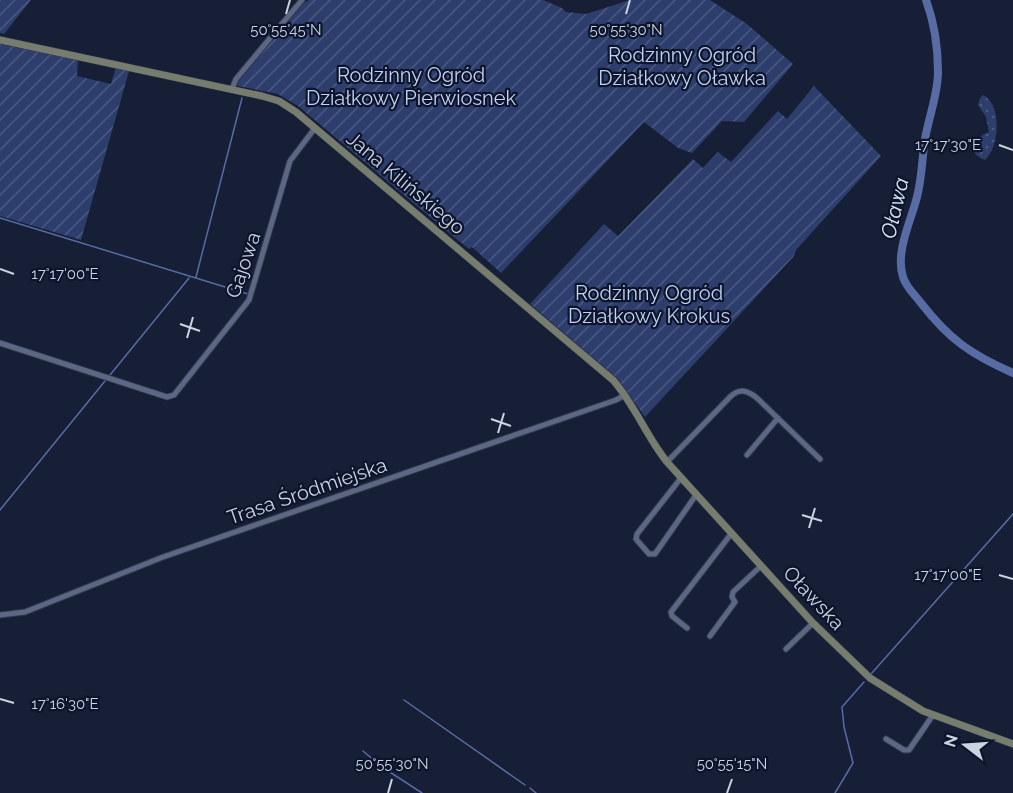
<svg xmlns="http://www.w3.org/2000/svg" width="1013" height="793" font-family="Raleway,sans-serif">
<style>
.grass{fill:url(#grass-dots)}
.garden{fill:url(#garden-furrows)}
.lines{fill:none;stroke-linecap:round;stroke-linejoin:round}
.stream{stroke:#576ca4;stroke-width:1.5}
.river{stroke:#576ca4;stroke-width:8}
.street-casing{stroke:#33384c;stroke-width:7}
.secondary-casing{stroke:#33384c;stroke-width:8}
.street{stroke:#5c6784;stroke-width:5}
.secondary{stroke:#777d6e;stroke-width:7}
.ticks{fill:none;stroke:#cbd2e2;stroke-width:2}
.labels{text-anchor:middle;stroke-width:4.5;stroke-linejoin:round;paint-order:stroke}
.park-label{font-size:20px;fill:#c3d1f2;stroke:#0d152c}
.street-label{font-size:20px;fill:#cbd2e2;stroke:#0d152c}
.water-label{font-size:21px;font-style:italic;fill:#dce3f4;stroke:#0d152c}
.ticks-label{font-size:15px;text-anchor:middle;fill:#cbd2e2;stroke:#0d152c;stroke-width:4.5;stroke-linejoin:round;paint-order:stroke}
</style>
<defs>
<pattern id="grass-dots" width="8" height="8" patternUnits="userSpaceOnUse" patternTransform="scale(1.5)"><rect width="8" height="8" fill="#2d3e6d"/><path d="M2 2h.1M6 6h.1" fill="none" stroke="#4a5982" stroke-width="1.8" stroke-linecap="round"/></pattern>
<pattern id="garden-furrows" width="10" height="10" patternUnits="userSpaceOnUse" patternTransform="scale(1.5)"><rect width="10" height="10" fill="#2d3e6d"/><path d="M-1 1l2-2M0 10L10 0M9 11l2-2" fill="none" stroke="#4a5982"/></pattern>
</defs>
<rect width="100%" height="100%" fill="#161f36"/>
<!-- grass -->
<path class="grass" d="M983,95C1002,104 1000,147 985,160C965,152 973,138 989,132L986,117L978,105L980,98Z"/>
<!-- garden -->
<path class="garden" d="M0,0H31L4,34L0,33Z
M309,0H543L562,8L566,12L586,14L630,0H710L747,24L793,64L744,122L722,121L692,153L678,148L644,122L501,273L472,247L469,249L448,232L298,106L278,94L238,86L237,83L302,4Z
M0,44L78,59L77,76L111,84L116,67L129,71L81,240L0,216Z
M814,86L881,156L796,250L794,256L645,417L617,378L530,304L604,224L618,236L693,159L703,168L718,152L731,162L778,111L787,119Z"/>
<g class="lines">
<!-- stream -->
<path class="stream" d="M0,218L248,294
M196,277L242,98
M110,375L189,278
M0,510L105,381
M871,674L1013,514
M404,700L525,785
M363,751L382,767L422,793
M530,788L536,793
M835,793L853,763L844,727L842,707L864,682"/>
<!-- river -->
<path class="river" d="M926,0C934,22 938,49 938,72C938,94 929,116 925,139C922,158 922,178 917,197C911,221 895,252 903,277C906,287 914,294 921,303C949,339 970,354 1013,373"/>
<!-- street casing -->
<g class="street-casing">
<path id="street" d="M232,89L236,79L302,0
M0,343L167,397L174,395L249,300L290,161L315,128
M747,455L778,418
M667,462L730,397C740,387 749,391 758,399L820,459
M681,478L637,534L636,539L649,554H655L696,495
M0,615L25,612L163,557L616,400L625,395
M687,628L672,616L671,612L731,534
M710,636L735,602L732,597L733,592L761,566
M786,649L813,623
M886,739L904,750H909L933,715"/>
</g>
<!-- secondary casing -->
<g class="secondary-casing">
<path id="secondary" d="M0,40L262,96L279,101L296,112L613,380C635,405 646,436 667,462L813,623L870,678L923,711L1013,744"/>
</g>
<!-- street -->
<use href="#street" class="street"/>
<!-- secondary -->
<use href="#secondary" class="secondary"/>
</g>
<!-- ticks -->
<path class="ticks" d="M286,14L290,0M626,14L630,0M999,145L1013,150M0,269L14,274M180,324L200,331M187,338L193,317M491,419L511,426M498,433L504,413M802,515L822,521M809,528L815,508M999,575L1013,579M0,699L14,703M388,793L392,779M727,793L732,779"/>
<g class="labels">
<!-- park labels -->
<g class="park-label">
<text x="682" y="62">Rodzinny Ogród<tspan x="682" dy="23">Działkowy Oławka</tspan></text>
<text x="411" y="82">Rodzinny Ogród<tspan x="411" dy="23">Działkowy Pierwiosnek</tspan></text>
<text x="649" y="300">Rodzinny Ogród<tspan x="649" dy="23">Działkowy Krokus</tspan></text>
</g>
<!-- street labels -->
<g class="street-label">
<text transform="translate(406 183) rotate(40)" y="7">Jana Kilińskiego</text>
<text transform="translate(243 265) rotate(-71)" y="7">Gajowa</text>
<text transform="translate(307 491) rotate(-19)" y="7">Trasa Śródmiejska</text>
<text transform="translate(814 598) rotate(47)" y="7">Oławska</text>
</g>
<!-- water labels -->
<g class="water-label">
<text transform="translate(895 208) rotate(-77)" y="7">Oława</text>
</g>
</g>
<g class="ticks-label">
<text x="286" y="35">50°55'45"N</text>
<text x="626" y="35">50°55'30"N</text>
<text x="948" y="150">17°17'30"E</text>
<text x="65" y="279">17°17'00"E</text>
<text x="948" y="580">17°17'00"E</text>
<text x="65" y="709">17°16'30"E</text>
<text x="392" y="769">50°55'30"N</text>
<text x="732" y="769">50°55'15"N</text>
</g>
<!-- north arrow -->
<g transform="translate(965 745) rotate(287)" stroke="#0d152c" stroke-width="4.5" paint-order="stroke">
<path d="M0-4.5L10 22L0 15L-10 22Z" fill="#cbd2e2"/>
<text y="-9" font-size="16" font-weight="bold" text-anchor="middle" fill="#cbd2e2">N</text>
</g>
</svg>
